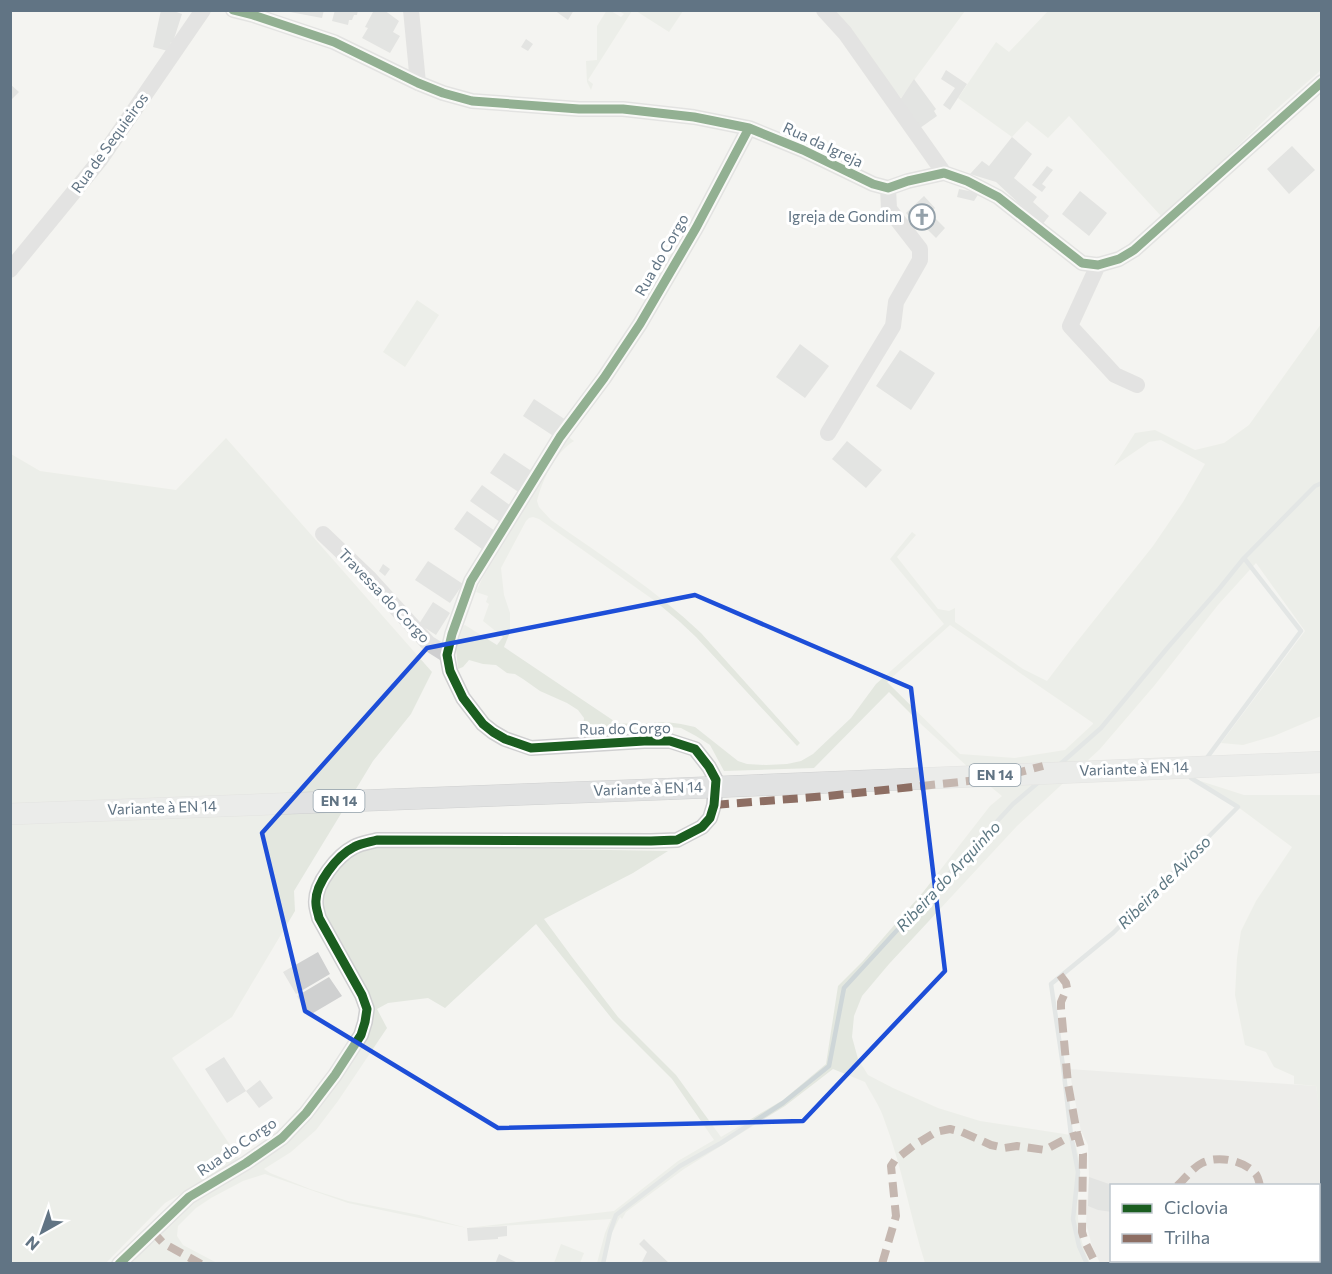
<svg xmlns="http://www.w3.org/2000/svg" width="1332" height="1274" font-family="Commissioner,sans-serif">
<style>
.built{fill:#e4e5e3;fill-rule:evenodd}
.green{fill:#e3e7df;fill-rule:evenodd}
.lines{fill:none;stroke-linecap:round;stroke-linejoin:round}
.stream{stroke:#ced6d8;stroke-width:4.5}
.building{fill:#cfd0d0}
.major-casing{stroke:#cfd0d0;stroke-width:22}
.minor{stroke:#cfcfd0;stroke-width:16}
.major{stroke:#e1e2e2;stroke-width:21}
.major-bridge-casing{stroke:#cfd0d0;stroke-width:22;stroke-linecap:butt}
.major-bridge{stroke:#e1e2e2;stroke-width:21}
.quiet{stroke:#8d6e63;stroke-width:8;stroke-dasharray:15 8;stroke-linecap:butt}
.cycleway-casing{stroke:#fff;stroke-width:13}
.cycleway{stroke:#1b5e20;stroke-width:9}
.marked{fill:none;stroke:#1d4ed8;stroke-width:4.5;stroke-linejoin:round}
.labels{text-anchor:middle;stroke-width:6;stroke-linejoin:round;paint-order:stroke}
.shield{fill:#fff;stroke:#909ea9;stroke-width:1.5}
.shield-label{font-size:14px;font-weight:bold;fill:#617484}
.street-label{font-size:15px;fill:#617484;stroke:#fff}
.poi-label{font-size:15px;fill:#617484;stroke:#fff;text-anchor:end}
.water-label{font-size:16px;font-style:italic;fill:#5c7782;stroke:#fff}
</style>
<rect width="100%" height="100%" fill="#f4f4f1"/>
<!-- built -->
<path class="built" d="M1069,1069L1316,1086L1322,1126L1321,1263H1100L1092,1246L1086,1223L1089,1177L1088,1145L1081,1131ZM1112,1186H1318V1260H1112Z"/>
<!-- green -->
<path class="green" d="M607,10L611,11L621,17L624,14L619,11H632L588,80L593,84L591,90L587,82L586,61L597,60V26Z
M636,11H683L669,32Z
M832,11H965L901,98Z
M1048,11H1321V70L1272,113L1215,168L1161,216L1069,116L1048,138L1027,121L1012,137L958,98L996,42L1009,52Z
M417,300L439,315L405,367L383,352Z
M1321,324V716L1274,736L1243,745L1221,743L1305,631L1256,563L1218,605L1154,686L1100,749L1017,826L889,964L862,996L854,1016L852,1037L858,1059L868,1075L893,1088L938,1108L980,1121L1071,1135C1087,1165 1075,1187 1078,1218C1079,1235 1083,1248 1090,1263H925C910,1216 902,1166 884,1119C880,1106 871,1094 865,1082L833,1069L785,1106L684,1169L626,1212L622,1219L620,1217L611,1235L604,1263H597L605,1233L611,1219L467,1228L348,1203L265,1174L243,1181L211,1198L196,1208L178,1226L177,1236L183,1245L217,1263L127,1264L183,1209L247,1169L368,1032L325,920L322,892L340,864L368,848L385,846L668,851L633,873L544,919L572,957L618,1017L676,1075L721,1137L783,1100L826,1064L838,986L863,961L924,891L990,806L1002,796L981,779L922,725L889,692L814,768L724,771L710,745L696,736L681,728L659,726L583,730L584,718L578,710L567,703L540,691L523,679L515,674L507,673L496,665L483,664L469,660L463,667L458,669L456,649L463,626L465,625L497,645L503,637L483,621L489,604L486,602L488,596L476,592L483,577L569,435L570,438L574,441C555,452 542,481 537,501L539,507L551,520C602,556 656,590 701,633L800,743L797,746L696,637L680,622L655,601L539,519L533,517L529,518L526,521L501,568L504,595L510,613V632L504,647L617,723L632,724L666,722L681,724L695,727L738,761L747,764L766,765L787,764L801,761L813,754L851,718L876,684L944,624L890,559L912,532L916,535L897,557L938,609L949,611L955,608V622L1023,669L1047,681L1072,648L1153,546L1183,502L1205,464L1161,440L1149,442L1114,466L1135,433L1155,430L1195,450L1224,443L1249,425ZM950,625L1093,723V724L1065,750L1015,758L960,754L887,682ZM536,924L613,1020L672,1079L714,1140L678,1161L614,1211L467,1228L419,1215L348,1201L310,1189L270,1173L264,1169L291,1152L316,1130L338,1101L387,1028L377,1009L388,1003L428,998L445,1008Z
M226,438L432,672L411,714L373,761L294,891L295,911L232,1017L172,1058L240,1160L165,1203L106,1263L11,1264V454L40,471L176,490Z
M1191,778L1244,795H1321V1126L1316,1086L1294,1084V1076L1274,1067L1266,1052L1245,1045L1235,995L1237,958L1241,931L1256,901L1292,847L1238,807Z
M561,1244L584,1253L580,1263H554Z"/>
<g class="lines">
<!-- stream -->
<path class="stream" d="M1206,759L1301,631L1244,558
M1058,766L1101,728L1169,646L1219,589L1244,558L1315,486L1322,483
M603,1264L610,1232L616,1215L680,1166L721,1143L783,1103L829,1066L844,988L1013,804L1040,781
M1087,1264L1079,1246L1073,1219L1078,1172L1071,1135L1063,1066L1051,984L1113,933L1238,807L1191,778L1195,773"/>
</g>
<!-- building -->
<path class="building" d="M161,10H171L182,14L173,42H171L168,51L153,47Z
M290,10H324L322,18L290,12Z
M335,10H358L357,15H354L352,20H349L348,25L332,21Z
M374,10H384L399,21L393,32L400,36L390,53L362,38L368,28L365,27Z
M554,10H574L568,20Z
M526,39L533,44L528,51L521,47Z
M946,70L967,84L950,110L943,105L955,88L941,79Z
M914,79L936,109L934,111L937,116L920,128L900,100Z
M10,84L19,92L10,101Z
M1012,137L1032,154L1014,178L1037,197L1033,202L1049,216L1042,225L996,182L970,174L982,161L989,166Z
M1292,146L1315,170L1289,194L1267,169Z
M1047,166L1053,170L1042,184L1046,187L1042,192L1032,185Z
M959,189L979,193L974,201L957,197Z
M1080,191L1107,213L1089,236L1062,214Z
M924,196L935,208L930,213L945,228L936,238L920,222L917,225L906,213Z
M800,344L829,366L805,398L776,377Z
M900,350L935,373L911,410L876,386Z
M534,399L566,420L555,437L523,416Z
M847,441L882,470L866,488L832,459Z
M504,453L533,472L520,493L490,473Z
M482,485L511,506L500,522L470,501Z
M467,511L495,531L482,549L454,529Z
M428,561L463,584L450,603L415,580Z
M383,564L390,569L385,576L379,571Z
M433,602L450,613L436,635L419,624Z
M318,952L330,974L296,994L283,972Z
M329,977L342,996L308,1016L297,996Z
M224,1057L246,1091L227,1103L205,1069Z
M260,1080L273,1098L259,1108L246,1091Z
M1089,1177L1112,1185V1212L1098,1210L1088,1206Z
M507,1226V1236L498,1237V1239L468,1241L467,1228Z
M644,1239L651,1246L670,1264H641L647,1252L639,1244Z
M499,1254L520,1264H495Z
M1150,1260H1196V1264H1149Z"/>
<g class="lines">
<!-- major casing -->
<g class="major-casing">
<path id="major" d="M10,814L668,789"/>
</g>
<!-- minor -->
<path class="minor" d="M233,10L253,15L334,42L418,83L443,93L472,101L579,109H623L694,117L749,128L803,150L873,184L888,188L908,181L944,173L967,181L998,197L1082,263L1098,265L1119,259L1134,250L1322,82
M411,10L418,83
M824,10L845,33L944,173
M1098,265L1070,326L1115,375L1137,385
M10,270L100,160L203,10
M828,433L893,326L896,302L920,260V249L889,209L888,188
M323,534L368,577L428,643L447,655
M119,1264L189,1197L246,1163L282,1138L306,1113L335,1075L361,1035L365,1022L367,1009L362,995L319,918C318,913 316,908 316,904C314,884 338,855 354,847C361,843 370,842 377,840L651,841L677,840L702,827L710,818L714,805L716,780L709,767L695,749L670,741H644L531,748L505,739L493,732L483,724L463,698L450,671L447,655L452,634L471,581L560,437L604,378L640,324L696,228L749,128"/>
<!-- major -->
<use href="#major" class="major"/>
<!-- major-bridge casing -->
<g class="major-bridge-casing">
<path id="major-bridge" d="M668,789L1322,762"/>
</g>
<!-- major-bridge -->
<use href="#major-bridge" class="major-bridge"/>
<!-- quiet -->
<path class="quiet" d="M714,805L828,796L997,778L1043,766
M1060,975L1066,983L1067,988L1061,1002V1008L1068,1084L1077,1133L1083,1154L1082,1232L1085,1242L1096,1264
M1177,1186C1185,1179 1192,1168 1202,1163C1217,1155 1243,1160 1255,1173C1258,1176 1259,1181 1260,1186
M152,1231L163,1243L201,1264
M882,1264L896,1216L891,1166L895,1160L913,1146L936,1132L950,1129L962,1132L991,1145L1004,1148L1017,1146L1045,1150L1067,1138L1077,1135"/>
<!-- cycleway casing -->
<g class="cycleway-casing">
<path id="cycleway" d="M233,10L253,15L334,42L418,83L443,93L472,101L579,109H623L694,117L749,128L803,150L873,184L888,188L908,181L944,173L967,181L998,197L1082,263L1098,265L1119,259L1134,250L1322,82
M119,1264L189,1197L246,1163L282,1138L306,1113L335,1075L361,1035L365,1022L367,1009L362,995L319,918C318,913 316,908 316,904C314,884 338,855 354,847C361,843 370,842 377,840L651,841L677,840L702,827L710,818L714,805L716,780L709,767L695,749L670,741H644L531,748L505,739L493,732L483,724L463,698L450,671L447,655L452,634L471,581L560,437L604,378L640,324L696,228L749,128"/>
</g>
<!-- cycleway -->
<use href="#cycleway" class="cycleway"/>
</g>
<!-- marked area -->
<path d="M0 0H1332V1274H0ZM695,595L911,688L945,971L803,1121L498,1128L305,1011L262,833L427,648Z" fill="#f4f4f1" fill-opacity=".55" fill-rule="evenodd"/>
<path class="marked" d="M695,595L911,688L945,971L803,1121L498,1128L305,1011L262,833L427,648Z"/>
<!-- icons -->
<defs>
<g id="church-ring" transform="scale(1.35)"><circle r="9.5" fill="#fff" stroke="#94a1aa" stroke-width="1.5"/><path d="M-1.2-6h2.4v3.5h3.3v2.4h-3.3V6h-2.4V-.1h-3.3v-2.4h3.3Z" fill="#94a1aa"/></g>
</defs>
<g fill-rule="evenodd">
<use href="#church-ring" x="922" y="217"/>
</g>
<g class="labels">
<!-- shield labels -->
<g class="shield">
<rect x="969.5" y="764" width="51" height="22" rx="4.5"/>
<rect x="313.5" y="790" width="51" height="22" rx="4.5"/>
</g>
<g class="shield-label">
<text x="995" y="780">EN 14</text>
<text x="339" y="806">EN 14</text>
</g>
<!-- street labels -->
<g class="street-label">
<text transform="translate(110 143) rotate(-54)" y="5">Rua de Sequieiros</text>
<text transform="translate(823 145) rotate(25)" y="5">Rua da Igreja</text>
<text transform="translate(662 255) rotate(-60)" y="5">Rua do Corgo</text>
<text transform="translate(384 596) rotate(46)" y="5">Travessa do Corgo</text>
<text transform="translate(625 729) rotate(-1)" y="5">Rua do Corgo</text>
<text transform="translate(1134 769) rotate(-2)" y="5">Variante à EN 14</text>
<text transform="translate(648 789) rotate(-2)" y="5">Variante à EN 14</text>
<text transform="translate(162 808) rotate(-2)" y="5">Variante à EN 14</text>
<text transform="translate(237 1147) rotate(-34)" y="5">Rua do Corgo</text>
</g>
<!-- poi labels -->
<g class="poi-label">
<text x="902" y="222">Igreja de Gondim</text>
</g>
<!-- water labels -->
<g class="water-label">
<text transform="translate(948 876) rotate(-47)" y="6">Ribeira do Arquinho</text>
<text transform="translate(1164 882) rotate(-45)" y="6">Ribeira de Avioso</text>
</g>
</g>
<!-- border -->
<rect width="1332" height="1274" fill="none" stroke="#617484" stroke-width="24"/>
<!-- legend -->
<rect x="1110" y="1184" width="210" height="78" fill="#ffffff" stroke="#c0c7ce" stroke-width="1.5"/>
<rect x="1122" y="1204" width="30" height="9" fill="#1b5e20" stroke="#c0c7ce" stroke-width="1.5"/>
<text x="1164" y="1214" font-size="18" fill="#617484">Ciclovia</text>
<rect x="1122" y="1234" width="30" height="9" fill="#8d6e63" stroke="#c0c7ce" stroke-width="1.5"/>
<text x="1164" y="1244" font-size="18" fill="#617484">Trilha</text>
<!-- north arrow -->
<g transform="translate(42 1232) rotate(220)" stroke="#ffffff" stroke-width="4.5" paint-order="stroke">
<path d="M0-4.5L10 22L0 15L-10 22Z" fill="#617484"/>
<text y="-9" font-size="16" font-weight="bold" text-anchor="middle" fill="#617484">N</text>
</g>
</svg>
